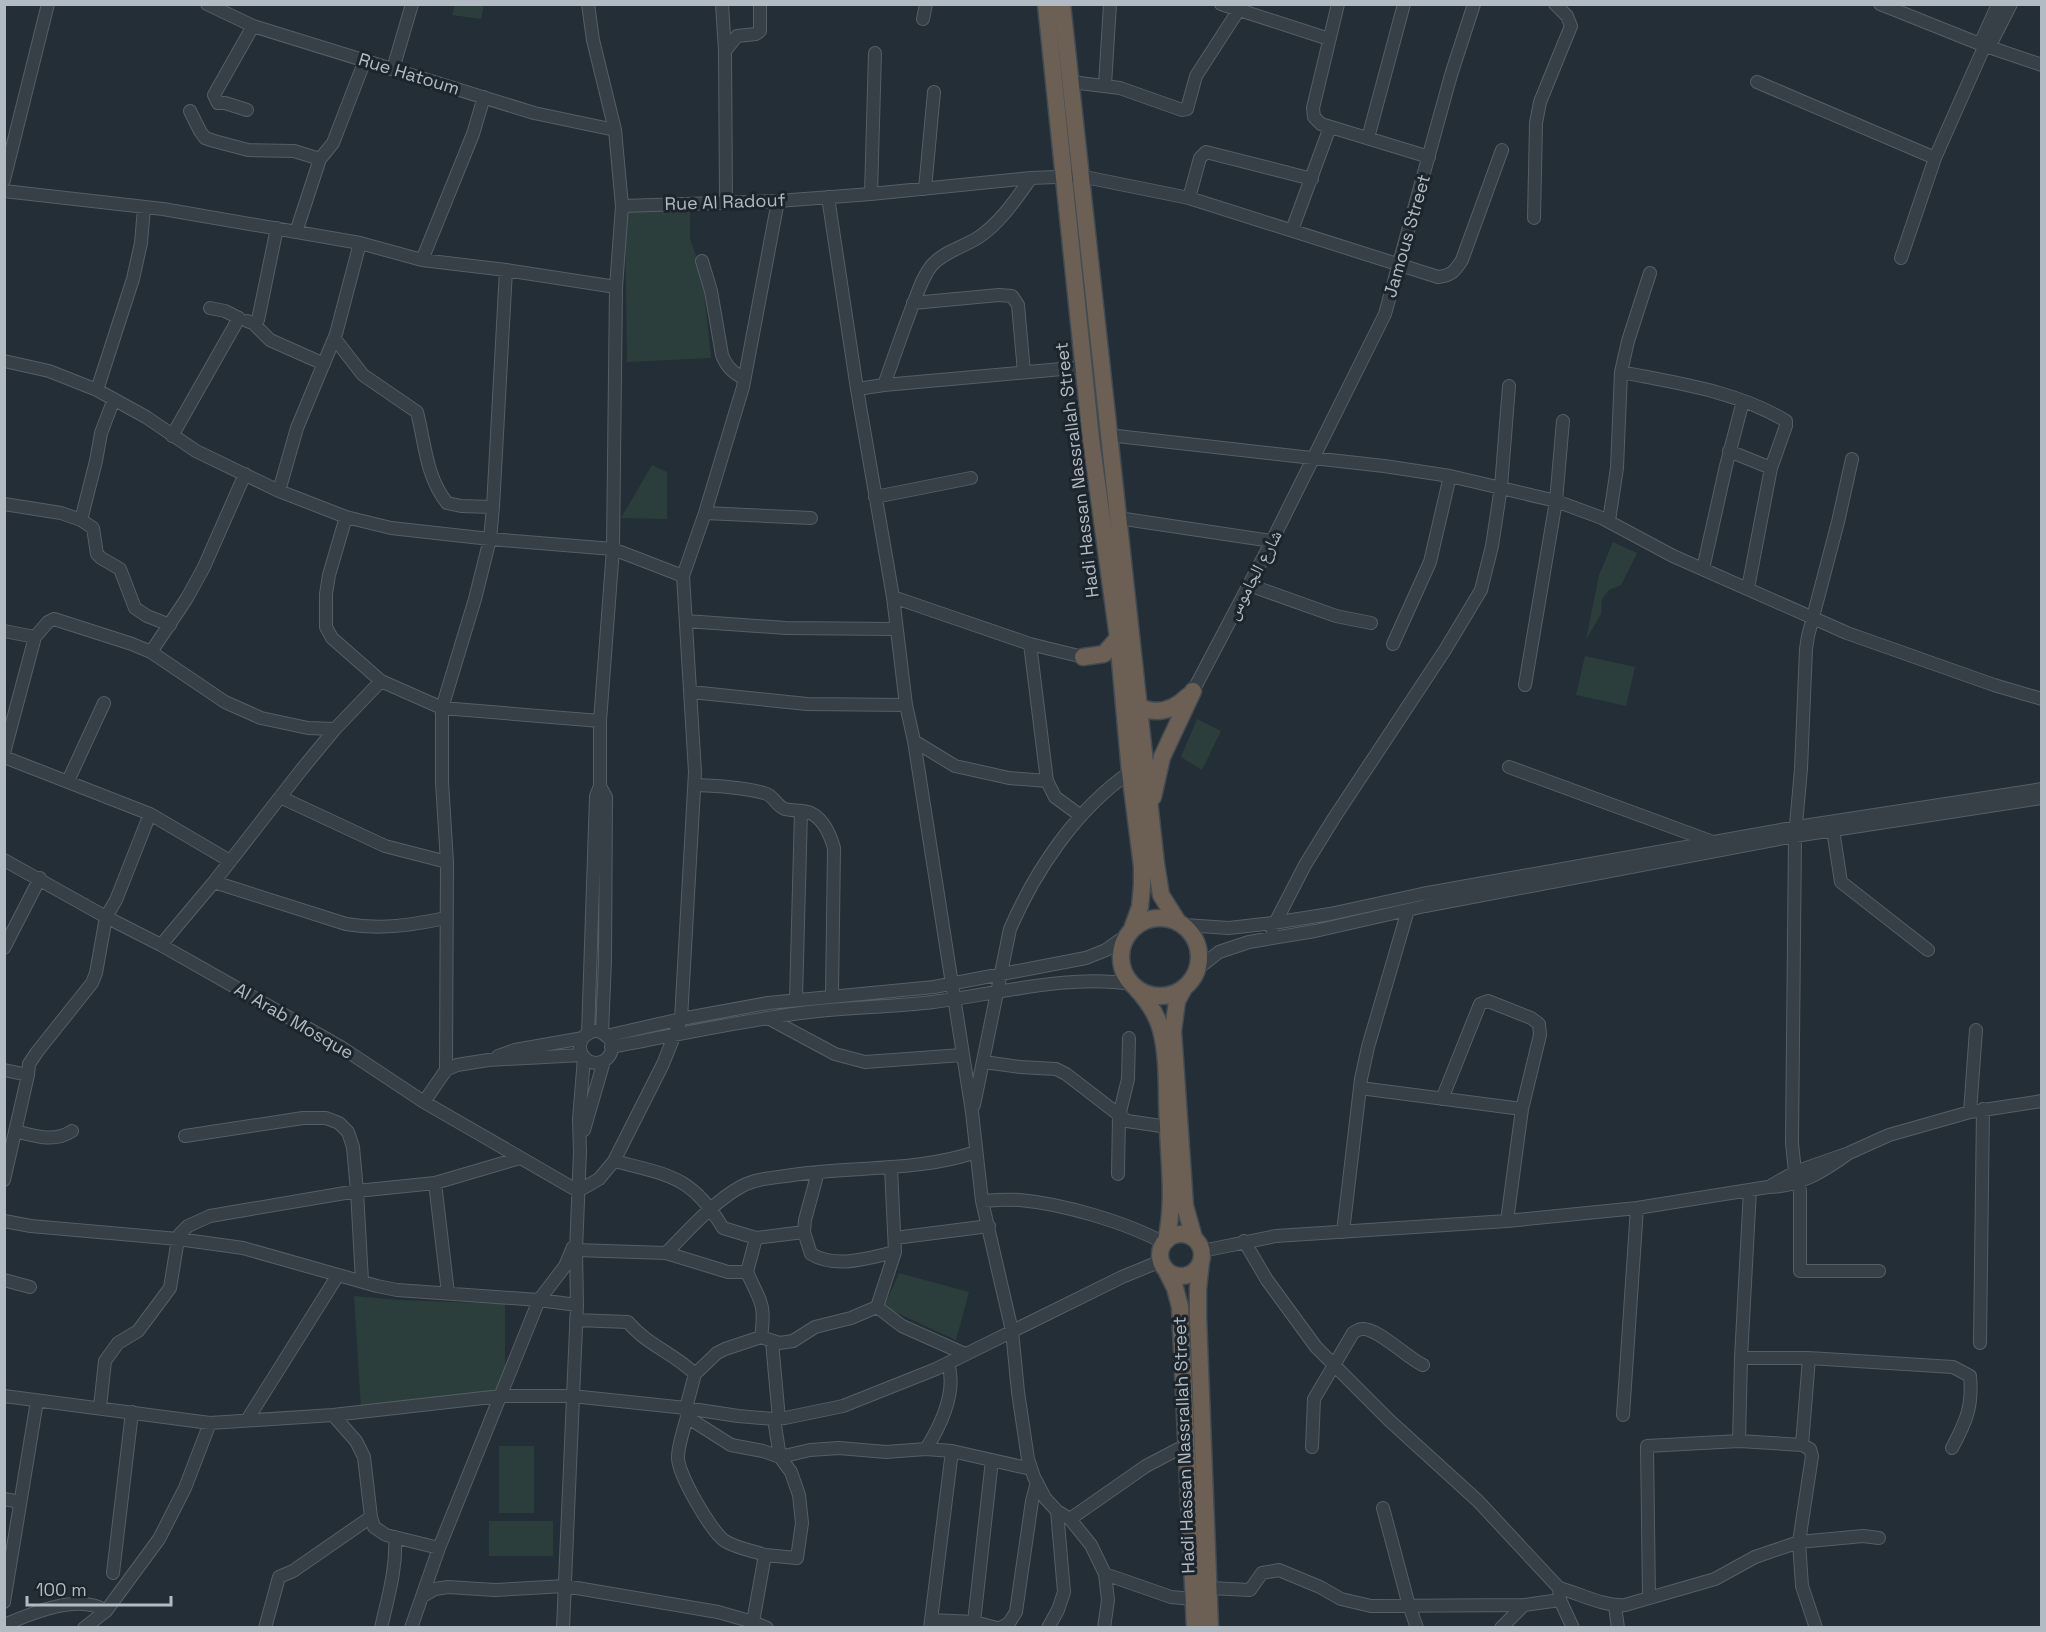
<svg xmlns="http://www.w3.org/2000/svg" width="2046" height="1632" font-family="'Space Grotesk','Noto Naskh Arabic',sans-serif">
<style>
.green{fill:#2c3e3c}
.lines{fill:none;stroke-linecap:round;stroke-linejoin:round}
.minor-casing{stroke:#555e65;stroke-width:14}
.highway-casing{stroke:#424b52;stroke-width:19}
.minor{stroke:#374047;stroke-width:12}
.highway{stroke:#6c6055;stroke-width:16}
.labels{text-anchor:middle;stroke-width:6;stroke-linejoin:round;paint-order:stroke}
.street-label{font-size:18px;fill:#b2bbc3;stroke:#1d252c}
</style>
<rect width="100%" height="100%" fill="#242e36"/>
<!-- green -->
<path class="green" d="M455,5H484L481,19L452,15Z
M625,211H690V239L702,272L711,358L627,362Z
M652,465L667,472V519L621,518Z
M1613,542L1637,553L1621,585L1609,590L1602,599L1601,614L1586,640L1599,575Z
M1585,656L1635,667L1626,706L1576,695Z
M1197,719L1221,731L1202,770L1181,757Z
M899,1273L969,1292L956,1340L884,1307Z
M354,1296L399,1300L505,1304V1390L361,1409Z
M499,1446H534V1513H499Z
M489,1521H553V1556H489Z"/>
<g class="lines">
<!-- minor casing -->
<g class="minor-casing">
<path id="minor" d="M207,4L253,26L534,113L615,130
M722,4L725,51L726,202
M1221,4L1329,39
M1338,4L1313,108L1314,117L1321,124L1429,157
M1880,4L1980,44L2042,65
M923,19L926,4
M1980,44L1998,4
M1989,47L2011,4
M725,51L737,36L756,34L760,31V4
M393,69L412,4
M1071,82L1120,88L1182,110L1187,109L1196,76L1238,11
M1757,82L1935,158
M1105,85L1110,4
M247,110L225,103H218L214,95L253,26
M190,111L200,131L205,138L214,141L248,150L294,151L320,159
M1368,138L1404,4
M4,180L48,4
M925,189L934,92
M4,191L163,209L360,243L422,260L506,270L616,287
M871,194L875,53
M828,197L857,389L893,597L906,705L914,741L972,1112L982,1201L1012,1331L1018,1392L1028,1459L1034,1477L1045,1498L1057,1511L1070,1519L1091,1545L1105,1574L1108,1600L1104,1628
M1189,198L1200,158L1206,152L1312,179
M622,206L778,201L871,194L1031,178L1080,176L1189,198L1438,277C1451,276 1455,271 1462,260L1502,150
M1534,218L1536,123L1540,102L1571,26L1567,16L1555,4
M1292,230L1330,127
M296,232L320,159L333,143L365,60
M1901,258L1935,158L1985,45
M422,260L473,134L484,97
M702,261L711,291L722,355C727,368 733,372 744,379
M913,303L999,295L1012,296L1018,305L1024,372
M247,321L253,323L270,340L324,364
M253,323L258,320L277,228
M335,339L363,375L417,412C425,443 426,477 447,503L461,506L493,507
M4,361L49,371L97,390L146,417L196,451L279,491L346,517L391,528L490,539L613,549L683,576
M1621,372C1676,383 1737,391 1786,421V426L1771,468L1748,588
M884,385L1084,367
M857,389L884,385C894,357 903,330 914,302C919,289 923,276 932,265C945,251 964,247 979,237C1001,222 1016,199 1031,178
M97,390L133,279L141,243L144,208
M1108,435L1384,466L1450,476L1556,501L1602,518L1673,556L1847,633L1994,685L2042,699
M172,436L239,318L225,311L210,308
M1729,451L1771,468
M1852,459L1838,522L1808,636L1806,649L1801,769L1795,836L1792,1143L1795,1172L1800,1191V1271H1879
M279,491L297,428L336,334L360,243
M875,497L971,478
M4,504L61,513L81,520L96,461L101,433L114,399
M705,513L811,518
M346,517L329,575L326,594V627L332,638L381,681L442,708L600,721
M1118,518L1272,541
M81,520L93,528L97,554L101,558L120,569L135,608L147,616L170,625
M1609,521L1617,468L1621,372L1628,341L1650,273
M1703,569L1726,466L1743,401
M1249,585L1336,616L1371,623
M893,597L1030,644L1083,657
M686,621L786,628L896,629
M4,631L35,637
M1030,644L1047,781L1055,797L1081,816
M1393,644L1430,562L1450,476
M151,652L187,598L204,567L245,474
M1525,685L1556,501L1563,421
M1193,691L1272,541L1385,314L1451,75L1474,4
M691,692L807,704L906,705
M914,741L955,766L1009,778L1047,781
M4,753L35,637L48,622L54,619L132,644L151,652L225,702L261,718L308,728L335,729
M4,757L150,814L230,861
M1509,767L1713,842
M68,781L104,703
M695,785C717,786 741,787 764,793C774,795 776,806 785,809C793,811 801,810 808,812C823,817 830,834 834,848L832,996
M600,786L606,797L605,961L602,1033
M280,797L385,846L447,862
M1833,830L1841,882L1928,950
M4,860L106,917L161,945L341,1047L424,1102L578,1191L599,1179L614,1161L663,1064L681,1019L695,772L683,576L705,513L743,387L778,201
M214,882L346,924C382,930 411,925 446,918
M1184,925L1229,928L1273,923L1330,914L1422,894L1797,827L2042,789
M1272,929L1305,865L1334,818L1445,650L1481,590L1492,546L1501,487L1509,386
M161,945L214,882L302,769L335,729L381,681
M4,948L40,878
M1196,970L1219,952L1249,942L1315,931L1425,906L1795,836L2042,798
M796,999L801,811
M768,1018L835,1054L865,1062L962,1055
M580 1047a16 16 0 1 1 32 0a16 16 0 1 1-32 0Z
M588,1034L596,796L600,786V721L613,549L616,287L622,206L615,130L593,40L588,4
M606,1036L681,1019L768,1003L934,987L1086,958L1106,950L1127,935
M611,1047C677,1035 743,1020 809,1012C850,1007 892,1007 933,1002C999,994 1065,974 1132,984
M498,1056L515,1050L583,1038
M984,1062L1020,1067L1056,1069L1066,1074L1127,1121L1168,1127
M4,1070L28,1075
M446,1070L447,862L442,782V708L475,599L490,539L493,507L506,270
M1360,1088L1522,1109
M1442,1099L1480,1004L1488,1001L1531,1018L1539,1024L1540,1035L1522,1109L1507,1221
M424,1102L446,1070L457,1065L488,1060L582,1055
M974,1105L1010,929C1036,869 1076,810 1130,772
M1970,1112L1976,1030
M584,1130L604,1061
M15,1131C34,1136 54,1143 72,1131
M185,1136L303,1118H326L339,1123L348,1132L353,1147L357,1191L362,1281
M614,1161C669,1175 692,1176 723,1228L756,1238
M891,1168L895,1252L877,1307L851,1318L815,1327L793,1341L779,1343L761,1337L725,1349L717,1353L695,1374L686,1408L687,1417L731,1445L763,1451L780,1457L810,1450L839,1448L886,1452L926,1449L952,1451L1031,1469
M1118,1174L1119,1116L1128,1079L1129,1038
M4,1180L28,1075L29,1064L37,1052L92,983L96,973L106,917L116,900L150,814
M435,1183L448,1293
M1772,1185L1795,1172L1849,1153L1889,1135L1970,1112L2042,1101
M1750,1190L1741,1358L1739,1441L1802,1445L1810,1449L1812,1456L1799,1542L1802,1586L1816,1628
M982,1201C994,1200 1007,1199 1020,1200C1063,1204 1126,1222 1164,1243
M4,1221L31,1226L178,1239L243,1248L377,1286L397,1290L539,1300L577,1305
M804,1232L805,1220L818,1172
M1343,1232L1361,1079L1368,1047L1408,910
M895,1238L989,1226
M1244,1241L1267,1280L1316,1347L1390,1421L1478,1501L1559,1588L1560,1600L1573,1628
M576,1250L666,1253L728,1272H747
M1202,1251L1276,1236L1507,1221L1637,1208L1768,1187C1799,1187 1824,1171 1849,1153
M666,1253C689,1230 713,1202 742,1186C755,1179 771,1178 786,1176C849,1165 914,1173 976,1152
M4,1280L30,1287
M877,1307L902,1326L965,1354
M576,1320L628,1322C647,1345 675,1354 695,1374
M761,1337C766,1302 760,1302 747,1272L756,1238L804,1232L811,1254C837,1269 868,1258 895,1252
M772,1342L779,1419
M1980,1343L1983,1109
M1741,1358H1809L1953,1367L1970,1376C1973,1406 1966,1422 1952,1448
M4,1396L210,1423L333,1415L501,1396H572L686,1408L738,1416L774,1419L785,1418L843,1406L936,1369L1122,1277L1161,1261
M100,1407L105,1361L118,1343L138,1331L170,1288L178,1239L180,1234L188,1226L210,1216L357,1191L435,1183L520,1158
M333,1415L356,1441L364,1457L371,1517
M1623,1415L1637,1208
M687,1417C684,1428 678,1446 678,1457C677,1473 712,1533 725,1541C736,1548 753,1551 765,1555
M247,1420L338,1275
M1802,1445L1809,1358
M1312,1447L1314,1399L1353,1333C1356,1331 1359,1329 1362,1329C1377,1327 1407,1358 1423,1365
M926,1449C941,1425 957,1391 948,1363
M4,1499L20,1502
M1383,1508L1408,1602L1417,1628
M1070,1519L1146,1466L1186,1445
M113,1573L132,1412
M1105,1574L1171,1597L1193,1599
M1209,1588L1250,1590L1262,1573L1279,1570L1320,1587L1341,1599L1371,1606L1524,1605
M1559,1588C1579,1593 1604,1607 1625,1605L1715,1579L1755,1557L1799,1542L1863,1536L1879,1538
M423,1596L435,1589L448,1587L495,1590L565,1586L718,1612L753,1622L767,1628
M1649,1598L1647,1446L1739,1441
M4,1602L37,1401
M1615,1606L1618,1628
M932,1620L974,1622L997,1628
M753,1622L765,1555L797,1558L802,1523L799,1495L791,1472L780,1457L774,1419
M974,1622L992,1460
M4,1625C32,1613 79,1593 106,1611
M84,1628L106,1611L159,1539L185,1488L210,1423
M265,1628L279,1577L293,1571L371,1517L374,1527L386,1535L439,1548
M381,1628C388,1597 397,1568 395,1537
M411,1628L439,1548L539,1300L565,1266L573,1247
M563,1628L577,1305L576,1250L580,1152L579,1119L584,1058
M930,1628L952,1451
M1000,1628L1009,1623L1016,1612L1032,1501L1037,1482
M1048,1628L1058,1610L1064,1592L1057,1511
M1501,1628L1524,1605L1560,1600"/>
</g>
<!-- highway casing -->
<g class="highway-casing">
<path id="highway" d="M1046,4L1091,439L1118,638L1130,772L1142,866V885L1140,907L1132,929
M1062,4L1156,864L1161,895L1178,922
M1083,657L1104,654L1118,638
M1138,706C1157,716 1174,710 1188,696
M1153,797L1162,757L1193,691
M1121 957a39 39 0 1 1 78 0a39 39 0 1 1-78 0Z
M1135,987C1147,1000 1157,1014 1161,1030C1169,1061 1166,1095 1168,1126C1169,1166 1175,1201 1166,1241
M1184,988L1177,1001L1173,1031L1185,1206L1194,1238
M1160 1255a21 21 0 1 1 42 0a21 21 0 1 1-42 0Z
M1201,1261L1198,1289V1317L1210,1628
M1166,1270L1175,1288L1180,1307L1195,1628"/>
</g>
<!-- minor -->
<use href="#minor" class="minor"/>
<!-- highway -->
<use href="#highway" class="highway"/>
</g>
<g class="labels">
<!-- street labels -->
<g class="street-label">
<text transform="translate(409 74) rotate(17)" y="6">Rue Hatoum</text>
<text transform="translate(725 202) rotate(-2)" y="6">Rue Al Radouf</text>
<text transform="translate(1407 236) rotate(-74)" y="6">Jamous Street</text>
<text transform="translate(1077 470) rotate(-97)" y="6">Hadi Hassan Nassrallah Street</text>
<text transform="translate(1254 575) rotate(-62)" y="6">شارع الجاموس</text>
<text transform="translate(294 1021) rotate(30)" y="6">Al Arab Mosque</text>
<text transform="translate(1184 1445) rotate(-92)" y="6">Hadi Hassan Nassrallah Street</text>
</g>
</g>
<!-- border -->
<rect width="2046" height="1632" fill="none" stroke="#b2bbc3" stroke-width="12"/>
<!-- scale -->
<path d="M27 1596v9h144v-9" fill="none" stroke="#b2bbc3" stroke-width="3"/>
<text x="36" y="1596" font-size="18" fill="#b2bbc3" stroke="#1d252c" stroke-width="4.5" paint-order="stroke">100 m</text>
</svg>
